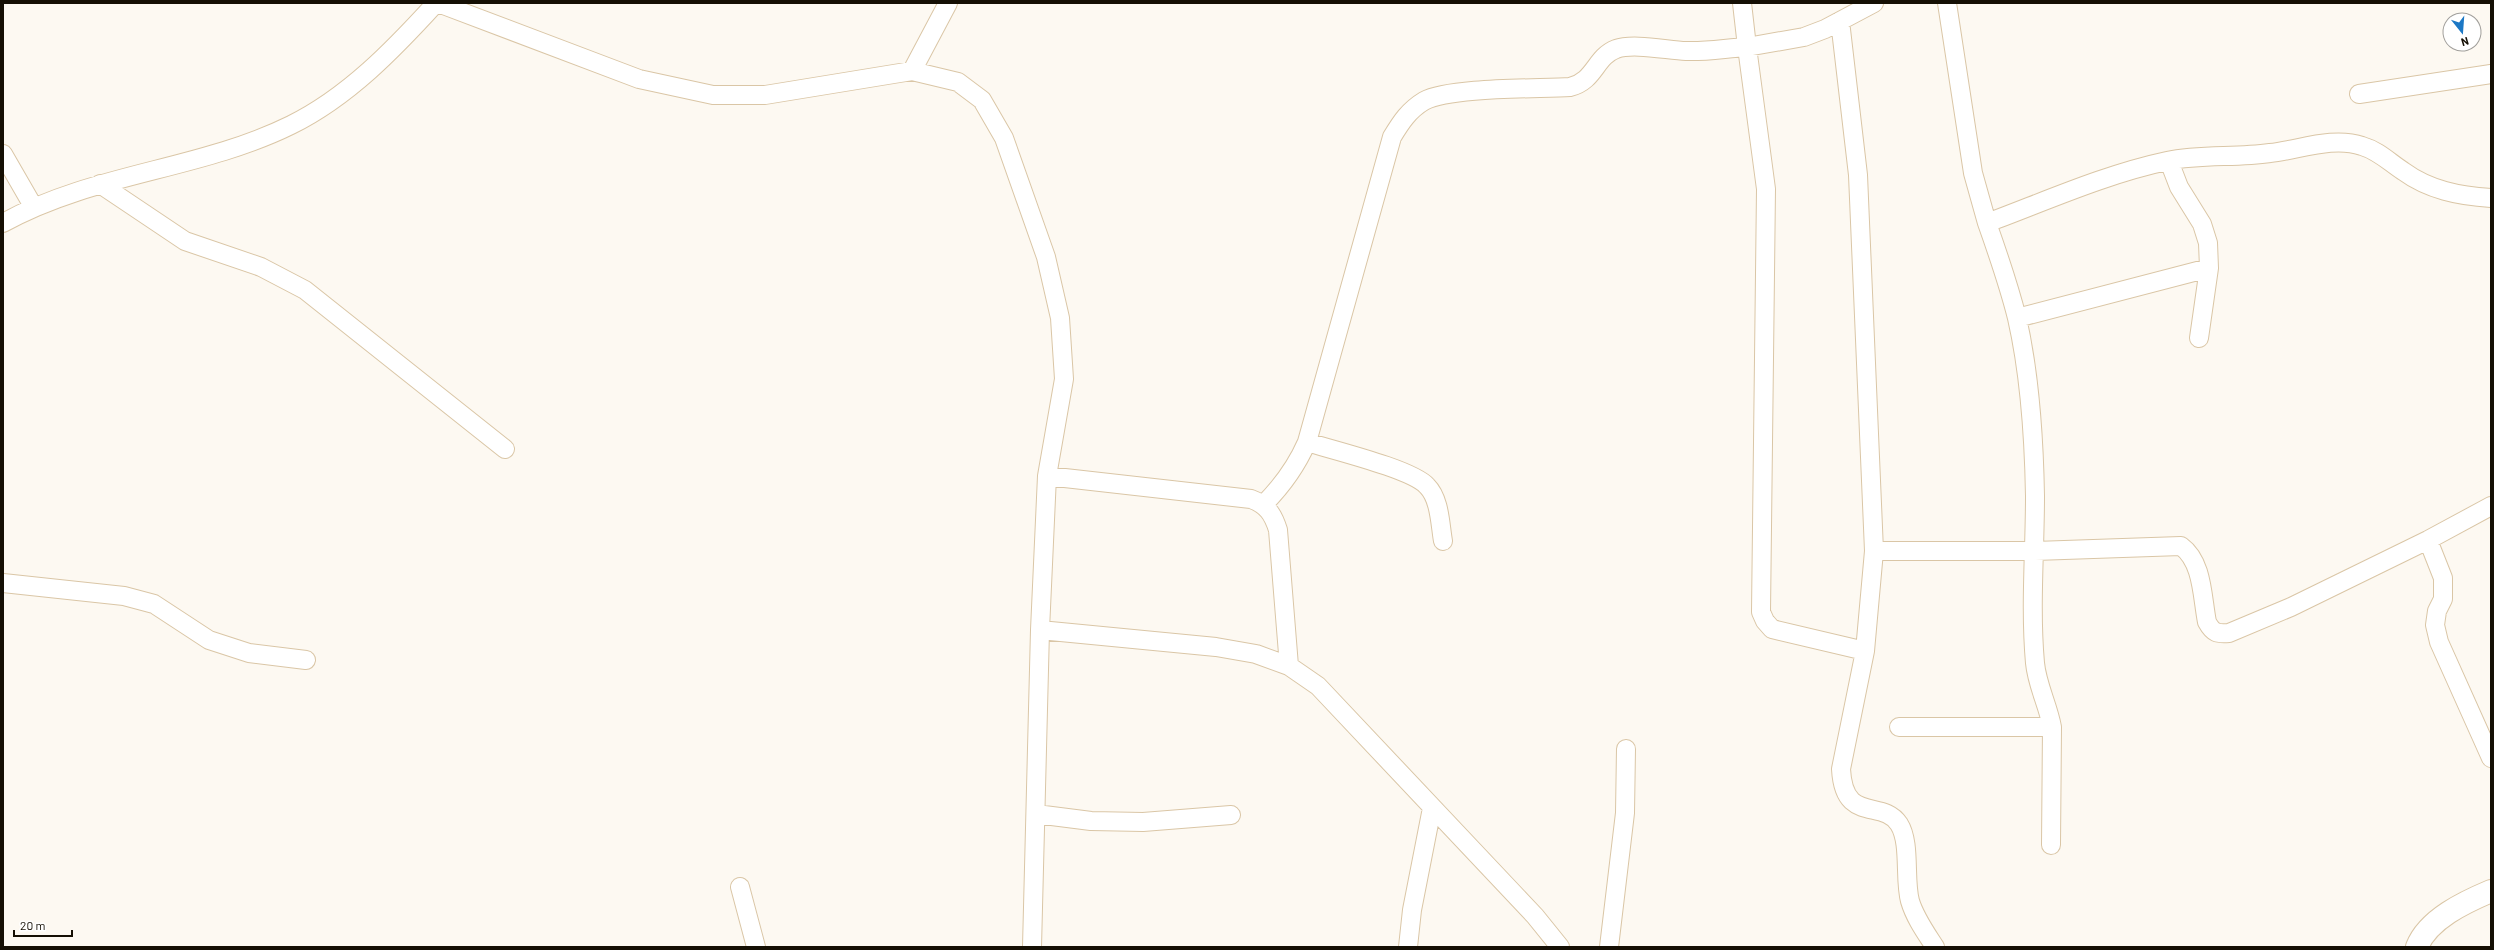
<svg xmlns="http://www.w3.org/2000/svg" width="2494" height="950" font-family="Barlow,sans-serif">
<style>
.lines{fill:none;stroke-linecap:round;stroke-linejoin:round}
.street-casing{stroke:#dac6a6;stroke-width:20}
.secondary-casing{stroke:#dac6a6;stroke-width:24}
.street{stroke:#fff;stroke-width:18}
.secondary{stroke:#fff;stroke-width:22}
</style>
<rect width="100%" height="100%" fill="#fdf9f2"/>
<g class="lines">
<!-- street casing -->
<g class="street-casing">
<path id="street" d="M438,3L639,79L713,95H765L912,71L958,82L982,100L1004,138L1046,257L1060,318L1064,379L1047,476L1040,630L1032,947
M1947,3L1973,173L1987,223C2046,201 2106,174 2167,161C2201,154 2236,158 2270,153C2299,150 2333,136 2362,146C2379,151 2389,162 2403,171C2429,190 2459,196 2491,198
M1840,21L1858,175L1874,551L1865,651L1841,769C1844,825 1882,798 1899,824C1911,843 1904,879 1910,901C1915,918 1926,933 1935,947
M912,71L948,3
M2359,94L2491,74
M3,154L33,206
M2169,161L2179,187L2202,224L2208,243L2209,268L2199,338
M100,184L185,241L261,267L305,290L505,449
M3,223C93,173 200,170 291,125C348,97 394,49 436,3
M1987,223C1998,254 2009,286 2017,318C2030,375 2034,438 2035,496C2035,552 2030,607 2035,663C2037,685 2048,705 2052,727L2051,845
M2017,318L2209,268
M1307,442C1332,450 1412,469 1427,486C1440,499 1440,524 1443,541
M1047,476L1251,499C1267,505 1273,514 1278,530L1289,666
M1264,504C1283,485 1296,467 1307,442L1392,137C1401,122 1409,110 1424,101C1450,87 1538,89 1570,87C1595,81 1595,57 1616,49C1633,43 1666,50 1686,51C1706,52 1727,48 1747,47L1742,3
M2428,540L2443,578V599L2437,611L2435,625L2439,642L2491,758
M1874,551H2035L2181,546C2203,562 2202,597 2207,622C2213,633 2217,634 2229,633L2291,607L2428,540L2491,506
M3,583L124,596L154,604L209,640L249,653L306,660
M1040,630L1216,647L1256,654L1289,666L1318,686L1535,916L1560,947
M1865,651L1772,629L1765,621L1761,612L1766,189L1747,47L1804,37L1825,29L1874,3
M1899,727H2052
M1036,814L1091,821L1143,822L1231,815
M740,887L756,947
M1408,947L1412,910L1432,808
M1609,947L1625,813L1626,749"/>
</g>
<!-- secondary casing -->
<g class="secondary-casing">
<path id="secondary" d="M2417,947C2428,919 2465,902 2491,891"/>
</g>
<!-- street -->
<use href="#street" class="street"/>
<!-- secondary -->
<use href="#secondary" class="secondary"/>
</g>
<!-- border -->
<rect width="2494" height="950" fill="none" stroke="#150f04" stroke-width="8"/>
<!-- north arrow -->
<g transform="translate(2462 32) rotate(163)"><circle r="19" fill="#ffffff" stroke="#a19f9b"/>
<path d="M0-3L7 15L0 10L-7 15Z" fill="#1c78c5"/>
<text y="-6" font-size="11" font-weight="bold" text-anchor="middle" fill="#150f04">N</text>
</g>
<!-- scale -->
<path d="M14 930v6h58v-6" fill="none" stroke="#150f04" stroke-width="2"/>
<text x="20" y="930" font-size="12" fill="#150f04" stroke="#ffffff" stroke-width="3" paint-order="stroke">20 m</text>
</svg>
